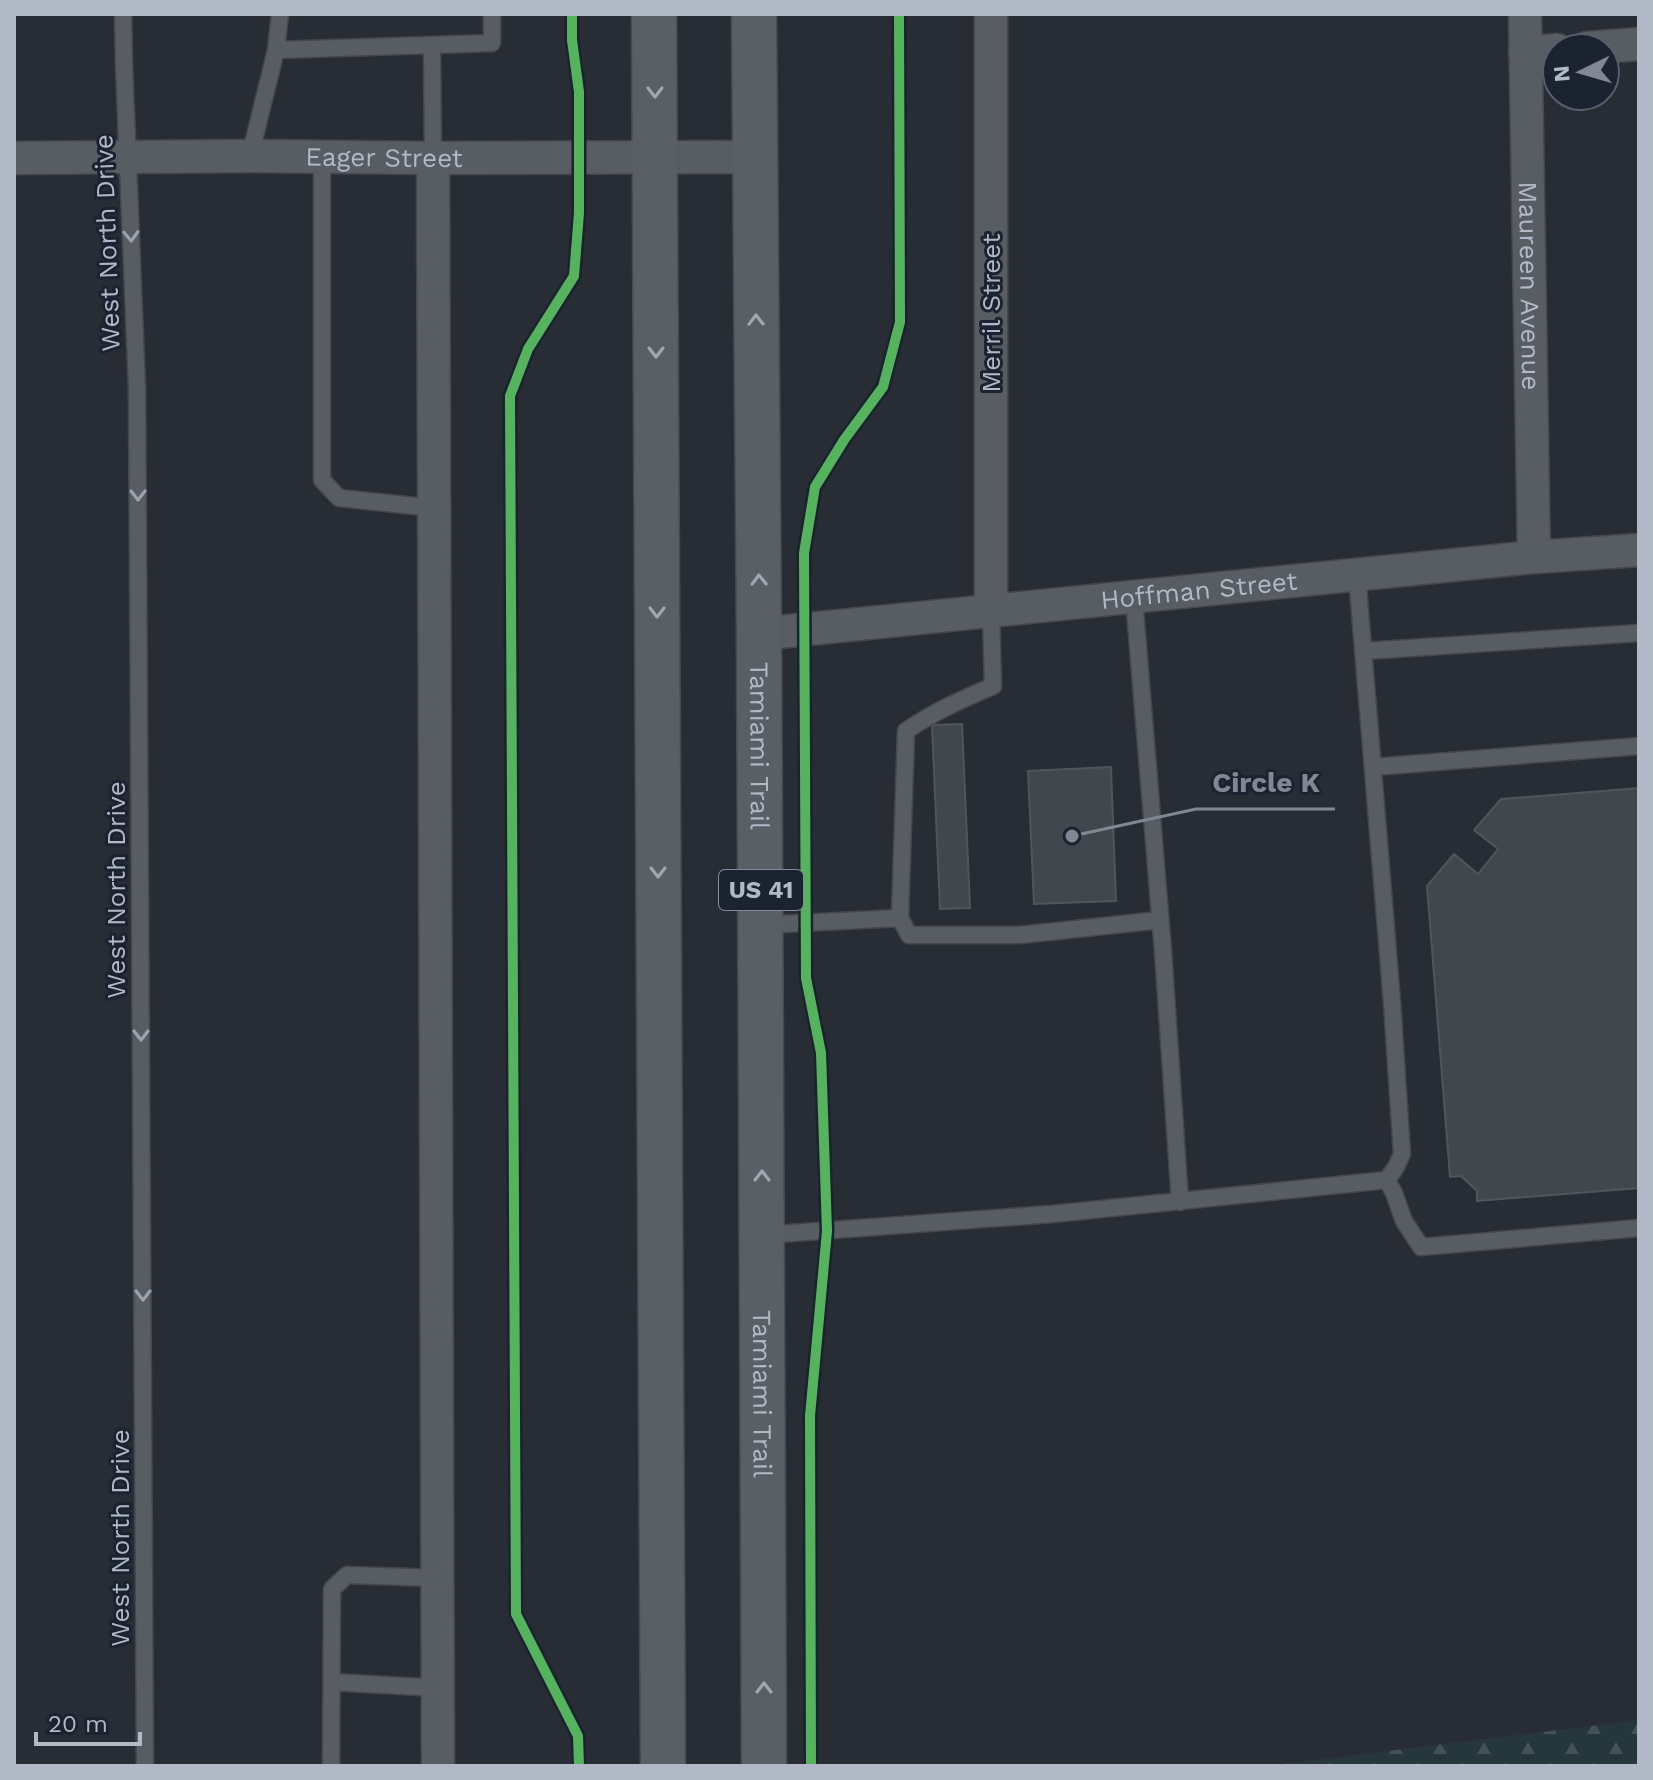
<svg xmlns="http://www.w3.org/2000/svg" width="1653" height="1780" font-family="'Work Sans',sans-serif">
<style>
.forest{fill:url(#forest-firs)}
.building{fill:#42474e;stroke:#50555d;stroke-width:2}
.lines{fill:none;stroke-linecap:round;stroke-linejoin:round}
.service-casing{stroke:#44484e;stroke-width:19}
.minor-casing{stroke:#44484e;stroke-width:35}
.primary-casing{stroke:#454a52;stroke-width:47}
.service{stroke:#585c63;stroke-width:16}
.minor{stroke:#585c63;stroke-width:32}
.primary{stroke:#5a5e65;stroke-width:44}
.cycleway-casing{stroke:#1b2330;stroke-width:15}
.cycleway{stroke:#56b35d;stroke-width:10}
.oneway{stroke:#a0a7b3}
.oneway2{stroke:#9ba2ae}
.labels{text-anchor:middle;stroke-width:6;stroke-linejoin:round;paint-order:stroke}
.shield{fill:#1b2330;stroke:#848c9a;stroke-width:2}
.shield-label{font-size:24px;font-weight:bold;fill:#b1b9c7}
.street-label{font-size:26px;fill:#b1b9c7;stroke:#1b2330}
.leader{fill:none;stroke:#818894;stroke-width:3}
.callout-dot{fill:#818894;stroke:#1b2330;stroke-width:3}
.callout-label{font-size:28px;text-anchor:middle;font-weight:bold;fill:#818894;stroke:#1b2330;stroke-width:6;stroke-linejoin:round;paint-order:stroke}
</style>
<defs>
<pattern id="forest-firs" width="22" height="20" patternUnits="userSpaceOnUse" patternTransform="scale(2)"><rect width="22" height="20" fill="#25373b"/><path d="M5 1l3.5 6h-7zM16 11l3.5 6h-7z" fill="#425256"/></pattern>
</defs>
<rect width="100%" height="100%" fill="#282d35"/>
<!-- forest -->
<path class="forest" d="M1639,1720V1766H1266Z"/>
<!-- building -->
<path class="building" d="M962,724L970,908L940,909L932,725Z
M1111,767L1116,901L1034,904L1028,771Z
M1639,788V1188L1477,1201V1191L1461,1176L1450,1177L1427,886L1454,854L1478,874L1498,849L1474,830L1501,799Z"/>
<g class="lines">
<!-- service casing -->
<g class="service-casing">
<path id="service" d="M123,14L124,65L137,388L145,1766
M280,14L276,50L492,43V14
M432,45L433,158
M250,156L276,50
M322,157V480L339,498L434,508
M1357,575L1392,1002L1402,1154L1396,1167L1387,1180
M1134,598L1163,951L1180,1202
M1364,651L1639,633
M1373,767L1639,746
M900,918L906,731C933,712 963,699 993,686L991,612
M762,925L900,918L909,935H1020L1160,920
M764,1235L1052,1214L1387,1180L1394,1193L1404,1221L1421,1247L1639,1228
M332,1682L438,1688
M331,1766L332,1589L347,1575L438,1578"/>
</g>
<!-- minor casing -->
<g class="minor-casing">
<g id="minor">
<path d="M991,14V612"/>
<path id="s1" d="M1525,14L1534,557"/>
<path d="M1587,48L1639,44"/>
<path d="M1525,53L1557,50"/>
<path id="s2" d="M14,158L250,156L433,158L755,157"/>
<path d="M433,158L438,1766"/>
<path id="s3" d="M759,634L1534,557L1639,550"/>
</g>
</g>
<!-- primary casing -->
<g class="primary-casing">
<g id="primary">
<path d="M654,14L663,1766"/>
<path id="s4" d="M754,14L759,634L764,1766"/>
</g>
</g>
<!-- service -->
<use href="#service" class="service"/>
<!-- minor -->
<use href="#minor" class="minor"/>
<!-- primary -->
<use href="#primary" class="primary"/>
<!-- cycleway casing -->
<g class="cycleway-casing">
<path id="cycleway" d="M572,14V40L579,92V213L574,276L528,349L510,396L516,1614L578,1736L579,1766
M811,1766L810,1416L827,1231L821,1053L806,978L804,553L815,487L844,440L883,387L900,322L899,14"/>
</g>
<!-- cycleway -->
<use href="#cycleway" class="cycleway"/>
</g>
<!-- one-way arrows -->
<defs><path id="oneway-chevron" d="M-2-3.5L2.5 0L-2 3.5" fill="none" stroke-width="1.6" stroke-linecap="round" stroke-linejoin="round" transform="scale(2)"/></defs>
<g class="oneway">
<use href="#oneway-chevron" transform="translate(655 92) rotate(90)"/>
<use href="#oneway-chevron" transform="translate(756 320) rotate(-91)"/>
<use href="#oneway-chevron" transform="translate(656 352) rotate(90)"/>
<use href="#oneway-chevron" transform="translate(759 580) rotate(-91)"/>
<use href="#oneway-chevron" transform="translate(657 612) rotate(90)"/>
<use href="#oneway-chevron" transform="translate(658 872) rotate(90)"/>
<use href="#oneway-chevron" transform="translate(762 1176) rotate(-90)"/>
<use href="#oneway-chevron" transform="translate(764 1688) rotate(-90)"/>
</g>
<g class="oneway2">
<use href="#oneway-chevron" transform="translate(131 236) rotate(88)"/>
<use href="#oneway-chevron" transform="translate(138 495) rotate(90)"/>
<use href="#oneway-chevron" transform="translate(141 1035) rotate(90)"/>
<use href="#oneway-chevron" transform="translate(143 1295) rotate(90)"/>
</g>
<g class="labels">
<!-- shield labels -->
<rect class="shield" x="719" y="870" width="84" height="40" rx="6"/>
<g class="shield-label">
<text x="761" y="898">US 41</text>
</g>
<!-- street labels -->
<g class="street-label">
<text dy="9" stroke="none"><textPath href="#s2" startOffset="370">Eager Street</textPath></text>
<text transform="translate(107 243) rotate(-92)" y="9">West North Drive</text>
<text dy="9" stroke="none"><textPath href="#s1" startOffset="272">Maureen Avenue</textPath></text>
<text transform="translate(991 313) rotate(-90)" y="9">Merril Street</text>
<text dy="9" stroke="none"><textPath href="#s3" startOffset="442">Hoffman Street</textPath></text>
<text dy="9" stroke="none"><textPath href="#s4" startOffset="732">Tamiami Trail</textPath></text>
<text transform="translate(116 890) rotate(-90)" y="9">West North Drive</text>
<text dy="9" stroke="none"><textPath href="#s4" startOffset="1380">Tamiami Trail</textPath></text>
<text transform="translate(120 1538) rotate(-90)" y="9">West North Drive</text>
</g>
</g>
<!-- callouts -->
<path class="leader" d="M1072 836L1196 809H1335"/>
<circle class="callout-dot" cx="1072" cy="836" r="8"/>
<g class="callout-label">
<text x="1266" y="792">Circle K</text>
</g>
<!-- border -->
<rect width="1653" height="1780" fill="none" stroke="#b1b9c7" stroke-width="32"/>
<!-- north arrow -->
<g transform="translate(1581 72) rotate(265)"><circle r="38" fill="#1b2330" stroke="#575f6c" stroke-width="2"/>
<path d="M0-6L14 30L0 20L-14 30Z" fill="#818894"/>
<text y="-12" font-size="22" font-weight="bold" text-anchor="middle" fill="#b1b9c7">N</text>
</g>
<!-- scale -->
<path d="M36 1732v12h104v-12" fill="none" stroke="#b1b9c7" stroke-width="4"/>
<text x="48" y="1732" font-size="24" fill="#b1b9c7" stroke="#1b2330" stroke-width="6" paint-order="stroke">20 m</text>
</svg>
